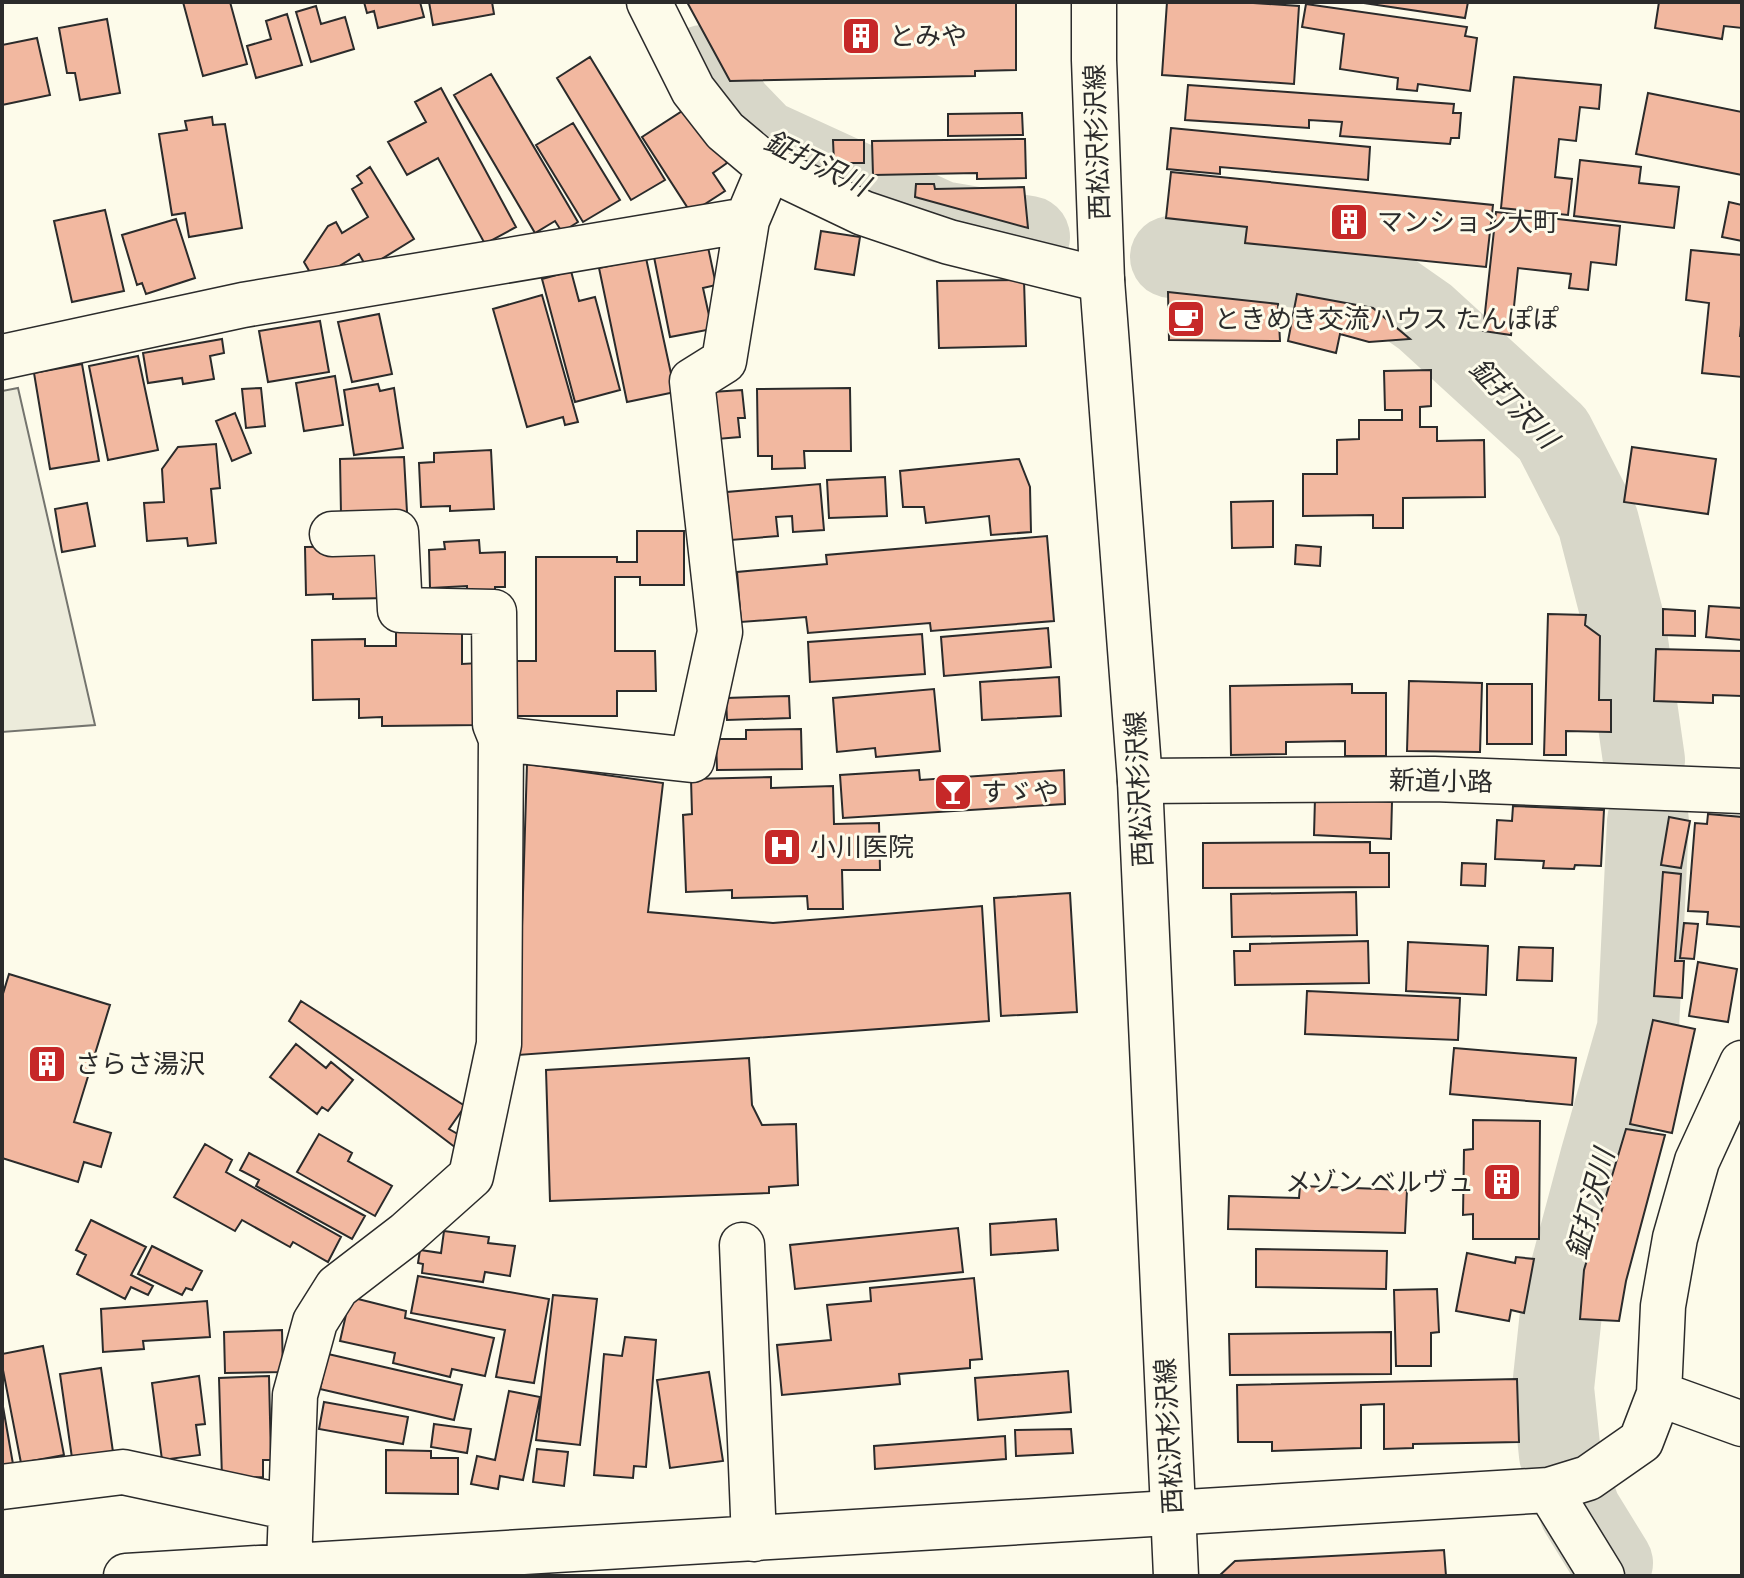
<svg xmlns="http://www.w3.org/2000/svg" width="1744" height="1578" font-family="Poppins,'Noto Sans JP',sans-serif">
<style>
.green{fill:#ecebdb;stroke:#74746e;stroke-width:2}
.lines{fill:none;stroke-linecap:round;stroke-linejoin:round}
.river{stroke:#d8d7c9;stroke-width:82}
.building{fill:#f2b8a0;stroke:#2b2b2b;stroke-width:2}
.minor-casing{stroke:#2b2b2b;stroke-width:47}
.major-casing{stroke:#2b2b2b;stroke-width:47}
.minor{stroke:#fdfbea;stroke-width:44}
.major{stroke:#fdfbea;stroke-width:44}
.labels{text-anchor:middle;stroke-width:6;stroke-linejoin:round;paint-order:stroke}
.poi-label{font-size:26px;fill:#2b2b2b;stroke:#fdfbea;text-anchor:start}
.street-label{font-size:26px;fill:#2b2b2b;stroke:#fdfbea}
.water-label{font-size:28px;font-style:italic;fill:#2b2b2b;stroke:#fdfbea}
</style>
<rect width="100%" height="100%" fill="#fdfbea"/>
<!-- green -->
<path class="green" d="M18,388L95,725L2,732V391Z"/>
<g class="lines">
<!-- river -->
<path class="river" d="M703,66L733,110L762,140L941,222L1029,237
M1171,257L1236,261L1340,271L1385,289L1425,317L1553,434L1598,522L1625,627L1644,760
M1612,1563L1580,1511L1560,1455L1553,1388L1562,1304L1601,1158L1638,1029L1648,821"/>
</g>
<!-- building -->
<path class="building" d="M183,2H230L247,64L203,76Z
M364,2H420L424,17L378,28L374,11L367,13Z
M429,2H492L494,14L433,25Z
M687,2H1016V70L975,71V76L730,81Z
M1167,2H1238L1299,6L1294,84L1162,75Z
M1357,2H1468L1465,18Z
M1659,2H1742V28L1724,26L1722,39L1655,28Z
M1306,4L1467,27L1465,36L1477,38L1470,91L1418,84L1417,91L1397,89L1398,78L1340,69L1344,34L1302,27Z
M316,6L321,24L345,17L354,49L311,62L296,12Z
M287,14L302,65L256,78L247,46L271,39L266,21Z
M107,19L120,93L80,100L75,73H67L59,28Z
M37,38L50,95L2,105V45Z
M590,57L665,180L631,200L557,78Z
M491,74L578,222L562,232L555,221L535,233L454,95Z
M1514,77L1601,85L1599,109L1580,107L1576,141L1559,139L1555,177L1572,179L1568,215L1501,208Z
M1188,85L1454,104L1453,113H1461L1459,138H1451L1450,144L1340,136L1342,122L1309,120V128L1185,120Z
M441,88L516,227L485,244L438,158L407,175L388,142L426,122L415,102Z
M1648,93L1742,112V175L1636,154Z
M690,106L727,163L713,173L725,191L691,213L642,137Z
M1022,113L1023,135L948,136V114Z
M212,117L213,125L225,124L242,228L189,237L185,213L172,215L159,134L187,130L185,121Z
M573,123L620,200L583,222L536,145Z
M1171,128L1370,147L1368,180L1220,167V174L1167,169Z
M1025,139L1026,178L977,179V173L873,175L872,141Z
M833,140H864V163H834Z
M1580,160L1641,167L1639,183L1679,187L1674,228L1574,216Z
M370,167L414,239L367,268L359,254L315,281L304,262L328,226L336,222L342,233L368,217L352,189L362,183L357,176Z
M1171,172L1493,205L1486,267L1245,243L1247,227L1166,218Z
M916,184H934L935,189L1024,187L1028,228L915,197Z
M1729,202L1742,205V241L1722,237Z
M105,210L124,291L72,302L54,221Z
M1496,212L1620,226L1616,265L1591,262L1588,290L1569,288L1571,274L1518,268L1511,335L1483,331Z
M176,219L195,278L146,294L142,283L137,285L122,235Z
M821,231L860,237L854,275L815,269Z
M708,247L716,285L703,288L712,329L670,337L654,257Z
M1691,250L1742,255V314L1740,336H1742V377L1702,373L1709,303L1686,300Z
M646,258L675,392L627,402L599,268Z
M571,271L579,301L595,297L620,390L575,402L542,279Z
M1024,280L1026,346L939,348L937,281Z
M1168,292L1278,304L1280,341L1169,340Z
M1297,294L1373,308L1410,339L1369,342L1340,334L1336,353L1288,341Z
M542,295L578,422L565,425L563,417L527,427L493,309Z
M379,314L392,374L352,382L338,322Z
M320,321L329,372L268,382L259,331Z
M222,339L224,353L210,356L214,379L183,384L182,378L148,383L143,353Z
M138,356L158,450L108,460L89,366Z
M82,364L99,461L50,469L34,373Z
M1431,370V406L1420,407V427H1437V441L1484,440L1485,497L1403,498V528H1373V515L1303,516V474H1337V440L1359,439V420H1402V410H1385L1384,371Z
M335,376L343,425L304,431L296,383Z
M378,384L380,391L394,388L403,448L354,455L344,390Z
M261,388L265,426L246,428L242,389Z
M850,388L851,451H804L805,468L772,469V456H758L757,389Z
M742,390L745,418H738L740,437L717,439L712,392Z
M235,413L251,453L232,461L216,421Z
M216,444L220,488L211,489L216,543L188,546L187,538L147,541L144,503L164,502L162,469L178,447Z
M1632,447L1716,459L1708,514L1624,502Z
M491,450L494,509L450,511V506L421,507L419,463L434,462V453Z
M404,457L407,512L341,514L340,459Z
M1019,459L1030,487L1031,532L991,535L989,516L926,523L924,507H903L900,471Z
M885,477L887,516L829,518L827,480Z
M820,484L824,530L793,532L792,516L776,517L778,536L731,540L727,492Z
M1273,501V547L1232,548L1231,502Z
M87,503L95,546L62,552L55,509Z
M637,531H684V585H640V577H615V651H655L656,691H617V716H511L512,661H536V557H617V562H637Z
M1047,536L1054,621L931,631L930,623L808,633L806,617L741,622L737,572L827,564L826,555Z
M479,540L480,553L505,552V587H495V595L467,596V586L430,588L429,550L445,549L444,542Z
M1296,545L1321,547L1320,566L1295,564Z
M388,546L389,598L333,599V594L306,595L305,547Z
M1709,606L1742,608V640L1706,637Z
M1663,609L1695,611V636L1663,635Z
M1548,614L1586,615L1585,625L1600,636L1599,700H1611V732L1566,731V755H1544Z
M1048,628L1051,667L944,676L941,637Z
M462,630V664L479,663L480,725L382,726V717L359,718V699L313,700L312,640L365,639V646H396V631Z
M922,634L925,674L810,682L808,642Z
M1656,649L1742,651V696L1713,695V703L1654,701Z
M1059,677L1061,716L982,720L980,682Z
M1409,681L1482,683L1480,752L1407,751Z
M1352,684V693H1386V756H1345V741L1286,742V754L1231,755L1230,686Z
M1487,684H1532V744H1487Z
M934,689L940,751L876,757L875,748L837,752L833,698Z
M789,696L790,718L727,720L726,698Z
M801,729L802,769L717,770L716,739H746V730Z
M527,764L663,783L648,912L773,923L982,906L989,1021L518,1055Z
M919,770L920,780L1064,770L1065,804L843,818L840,775Z
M771,777V788L833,786L834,824L879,823L880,870H842L843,909H808L807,896L732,898V890L686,892L683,815L692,814L691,779Z
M1315,798L1392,802L1391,839L1314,835Z
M1513,806L1604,810L1601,866L1575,865L1574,869L1543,868L1544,861L1495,859L1497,820L1512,821Z
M1708,814L1742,817V927L1707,924L1708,912L1688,911L1695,823L1707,824Z
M1669,817L1690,821L1681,868L1661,865Z
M1370,842V853H1389V887L1203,888V843Z
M1462,863L1486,864L1485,886L1461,885Z
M1663,872L1681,874L1675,961H1684L1682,998L1654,996Z
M1356,892L1357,935L1232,937L1231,894Z
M1070,893L1077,1012L1001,1016L994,898Z
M1684,923L1698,924L1694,959L1680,958Z
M1368,941L1369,983L1235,985L1234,951H1250V944Z
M1408,942L1488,946L1486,995L1406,991Z
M1519,947L1553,948L1552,981L1517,980Z
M1698,962L1737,969L1728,1022L1689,1016Z
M9,974L110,1005L74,1122L111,1133L101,1167L84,1162L78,1182L2,1158V997Z
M1307,991L1460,998L1458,1040L1305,1034Z
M301,1001L465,1106L449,1129L461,1136L456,1148L289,1021Z
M1653,1020L1695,1029L1672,1133L1630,1124Z
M296,1044L326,1068L331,1062L353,1080L328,1111L322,1107L317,1114L270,1077Z
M1454,1048L1576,1058L1572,1105L1450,1094Z
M749,1058L752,1105L762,1125L796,1124L798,1185L769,1187V1193L550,1201L546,1070Z
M1473,1120L1540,1121L1539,1239H1473V1214L1463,1215L1464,1150L1473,1149Z
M1626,1129L1665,1135L1626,1281L1619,1321L1580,1319L1584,1270Z
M319,1134L352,1153L348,1161L392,1186L375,1216L297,1172Z
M205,1144L232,1160L226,1172L341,1237L328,1262L293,1242L290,1247L242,1220L235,1231L174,1197Z
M249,1153L365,1216L352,1239L256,1186L259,1180L240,1170Z
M1300,1186L1407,1190L1405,1233L1228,1229L1229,1196L1299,1198Z
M1056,1219L1058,1250L991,1255L990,1224Z
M91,1220L146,1247L131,1275L153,1286L148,1295L131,1287L125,1299L77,1274L86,1255L76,1250Z
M958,1228L963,1272L795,1289L790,1245Z
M444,1231L489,1237L488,1243L515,1246L510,1276L485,1272L483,1282L422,1273L423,1264L418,1263L420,1250L441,1253Z
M152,1246L202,1271L192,1290L186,1288L182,1295L138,1274Z
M1256,1249L1387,1251L1386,1289L1256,1287Z
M1467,1253L1515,1263L1516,1257L1534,1259L1524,1313L1511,1310L1509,1321L1456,1311Z
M418,1276L549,1299L534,1383L496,1377L505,1330L411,1313Z
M974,1278L982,1359L970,1360V1368L899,1374L900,1384L782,1395L777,1345L831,1340L827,1305L871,1301L870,1288Z
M1437,1289L1439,1332L1431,1333V1366H1396L1394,1290Z
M553,1295L597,1299L580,1445L536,1440Z
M350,1297L406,1311L405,1318L494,1338L485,1376L452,1369L450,1377L393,1363L395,1353L340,1341Z
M207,1301L210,1337L143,1341L144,1349L103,1352L101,1309Z
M282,1330L283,1372L225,1373L224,1332Z
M1391,1332V1374L1230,1375L1229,1334Z
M625,1337L656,1340L646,1467L634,1466L633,1478L594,1475L604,1354L622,1356Z
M43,1346L64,1455L21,1463L2,1365V1354Z
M328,1354L462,1385L454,1420L320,1389Z
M101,1368L113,1452L72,1458L60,1374Z
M1068,1371L1071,1412L978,1420L975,1378Z
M709,1372L723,1461L670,1468L657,1380Z
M199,1376L205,1424L196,1425L200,1455L162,1460L152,1383Z
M269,1376L271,1460H263V1477L222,1478L219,1378Z
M1517,1379L1519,1442L1413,1444V1448L1384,1449V1404L1361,1405V1448L1272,1451V1442H1238L1237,1385Z
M509,1391L540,1397L523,1480L500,1476L498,1489L471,1484L477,1456L495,1460Z
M2,1401L13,1464L2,1466Z
M324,1402L408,1417L403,1444L319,1429Z
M434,1424L471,1429L467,1453L431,1447Z
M1071,1429L1073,1453L1016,1456L1015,1430Z
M1005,1436L1006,1459L875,1469L874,1446Z
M537,1449L568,1452L564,1486L533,1482Z
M386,1450L431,1451V1458H458V1494L386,1493Z
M1444,1550L1446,1576H1219L1235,1561Z"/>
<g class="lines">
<!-- minor casing -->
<g class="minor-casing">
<path id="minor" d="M649,2L693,90L725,131L769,168L863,213L949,242L1102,280
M2,357L243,305L747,220
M332,534L396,532L400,610L494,612L495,724L501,739
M1140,781L1434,779L1742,791
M742,1245L754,1539
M1659,1394L1742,1424
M2,1487L123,1472L291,1508
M1549,1490L1602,1576
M289,1566L295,1395L315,1322L337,1287L406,1234L471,1176L499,1044L501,739L692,760L720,632L692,381L724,361L747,220L769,168
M126,1576L1549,1490L1588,1478L1641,1441L1659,1394L1663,1306L1675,1238L1697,1161L1742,1063"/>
</g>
<!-- major casing -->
<g class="major-casing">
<path id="major" d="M1094,2V60L1102,280L1140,781L1176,1576"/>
</g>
<!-- minor -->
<use href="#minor" class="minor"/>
<!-- major -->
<use href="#major" class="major"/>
</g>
<!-- icons -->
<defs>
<g id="building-square" transform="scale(2)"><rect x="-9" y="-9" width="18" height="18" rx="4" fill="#c62828" stroke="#fdfbea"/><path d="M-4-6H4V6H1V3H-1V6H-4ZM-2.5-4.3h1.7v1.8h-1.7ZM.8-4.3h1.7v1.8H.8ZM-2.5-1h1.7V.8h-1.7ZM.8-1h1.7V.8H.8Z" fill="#fff"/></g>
<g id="cafe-square" transform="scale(2)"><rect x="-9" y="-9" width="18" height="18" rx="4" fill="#c62828" stroke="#fdfbea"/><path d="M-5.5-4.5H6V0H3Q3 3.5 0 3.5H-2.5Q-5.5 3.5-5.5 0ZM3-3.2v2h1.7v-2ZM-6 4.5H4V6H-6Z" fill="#fff"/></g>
<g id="bar-square" transform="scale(2)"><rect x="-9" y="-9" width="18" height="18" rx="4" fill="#c62828" stroke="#fdfbea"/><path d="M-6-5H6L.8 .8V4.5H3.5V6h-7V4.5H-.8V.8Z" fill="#fff"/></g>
<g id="hospital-square" transform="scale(2)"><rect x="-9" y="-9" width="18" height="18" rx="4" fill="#c62828" stroke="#fdfbea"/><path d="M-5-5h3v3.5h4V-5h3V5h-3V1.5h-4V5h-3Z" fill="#fff"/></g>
</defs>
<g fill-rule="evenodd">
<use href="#building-square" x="861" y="36"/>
<use href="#building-square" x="1349" y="222"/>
<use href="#cafe-square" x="1186" y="319"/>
<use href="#bar-square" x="953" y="792"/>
<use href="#hospital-square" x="782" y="847"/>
<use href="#building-square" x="47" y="1064"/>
<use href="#building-square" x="1502" y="1182"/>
</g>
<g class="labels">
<!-- poi labels -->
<g class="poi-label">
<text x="889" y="45">とみや</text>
<text x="1377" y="231">マンション大町</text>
<text x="1214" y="328">ときめき交流ハウス たんぽぽ</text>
<text x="981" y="801">すゞや</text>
<text x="810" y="856">小川医院</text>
<text x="75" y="1073">さらさ湯沢</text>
<text x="1474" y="1191" text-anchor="end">メゾン ベルヴュ</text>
</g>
<!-- street labels -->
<g class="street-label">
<text transform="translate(1097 142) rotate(-92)" y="9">西松沢杉沢線</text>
<text transform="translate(1441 781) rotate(1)" y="9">新道小路</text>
<text transform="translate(1139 789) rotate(-93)" y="9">西松沢杉沢線</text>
<text transform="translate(1169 1436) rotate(-93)" y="9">西松沢杉沢線</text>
</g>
<!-- water labels -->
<g class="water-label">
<text transform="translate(817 163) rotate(26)" y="10">鉦打沢川</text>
<text transform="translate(1514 403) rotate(46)" y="10">鉦打沢川</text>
<text transform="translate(1590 1204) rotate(-75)" y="10">鉦打沢川</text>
</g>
</g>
<!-- border -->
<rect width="1744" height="1578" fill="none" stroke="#2b2b2b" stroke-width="8"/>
</svg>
